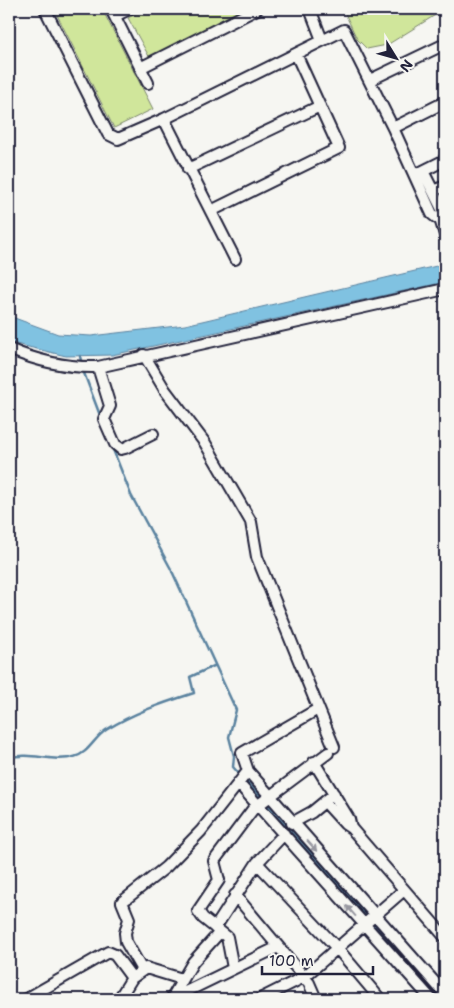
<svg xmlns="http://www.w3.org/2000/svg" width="454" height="1008" font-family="'Shantell Sans',sans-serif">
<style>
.green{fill:#d0e69b;stroke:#79846b}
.water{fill:#80c2e1;stroke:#5a829f}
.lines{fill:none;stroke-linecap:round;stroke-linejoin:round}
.stream{stroke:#5a829f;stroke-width:2.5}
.minor-casing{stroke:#22223b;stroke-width:14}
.minor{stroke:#f6f6f2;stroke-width:10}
.oneway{fill:#9797a0}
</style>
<rect width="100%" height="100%" fill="#f6f6f2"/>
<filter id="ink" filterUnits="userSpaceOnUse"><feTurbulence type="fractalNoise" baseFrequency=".02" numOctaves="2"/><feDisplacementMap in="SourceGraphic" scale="10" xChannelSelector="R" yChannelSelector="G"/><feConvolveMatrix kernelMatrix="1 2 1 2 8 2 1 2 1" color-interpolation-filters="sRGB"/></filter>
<g filter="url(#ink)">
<!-- green -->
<path class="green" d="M54,9H102L153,109L114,128Z
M145,9H257L152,62L128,18Z
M343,9H445L387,45L367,49L357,39Z"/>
<!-- water -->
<path class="water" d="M445,264V282L112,355L66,356L16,344L9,340V316L58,334L91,336L185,325Z"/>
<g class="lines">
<!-- stream -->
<path class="stream" d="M80,356L81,361
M84,373L101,418
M112,447L131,495L171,569L236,710L229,737L234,756L233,767L241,776
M9,758C30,751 52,763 74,757C88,754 94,738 106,730C133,713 163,703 194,693L190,677L214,666
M245,780L262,798
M265,802L368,918
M371,922L440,999"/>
<!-- minor casing -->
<g class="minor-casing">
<path id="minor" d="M45,9L108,134L118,139L164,119L344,30L393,128L432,214L437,218H445
M111,9L148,83
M310,9L322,40
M115,16L129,9
M140,68L257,9
M370,80L445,44
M164,119L235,259
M393,128L445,102
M188,169L320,106
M423,171L433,191
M415,175L445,160
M445,186L433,191L445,215
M211,211L339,148L296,54
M440,219L445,235
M9,349C37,361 67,368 98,367L445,289
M144,355L165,390L205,443L251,522L257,557L334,747
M98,367L110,406L104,419L115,444L121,449L125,448L153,434
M314,762L349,819L351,828L445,937
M248,771L445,994
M238,783L431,999
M325,802L345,824L351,828
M292,823L312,812L334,794
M257,863L337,948L380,999
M235,895L309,983L316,999
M215,928L257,863L284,834
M233,968L227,937L203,918L198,911L219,880L214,861L253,809L328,753
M142,970L126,942L125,933L129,919L122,902L166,867L201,831L248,771L242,753L318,709
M172,998L193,962L220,932
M26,999L108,952L115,955L132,978
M119,999L132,978L146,968L182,979
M171,999L278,947
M260,999L304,977L404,890"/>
</g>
<!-- minor -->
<use href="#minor" class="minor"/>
</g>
<!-- one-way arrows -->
<defs><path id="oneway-solid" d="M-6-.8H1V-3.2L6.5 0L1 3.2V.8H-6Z" transform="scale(1.25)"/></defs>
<g class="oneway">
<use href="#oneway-solid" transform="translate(312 846) rotate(48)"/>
<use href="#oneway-solid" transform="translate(351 911) rotate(-131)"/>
</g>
</g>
<!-- margin -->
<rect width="454" height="1008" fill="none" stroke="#f6f6f2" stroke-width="30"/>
<rect x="15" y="15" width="424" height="978" fill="none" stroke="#22223b" stroke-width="2" filter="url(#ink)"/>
<!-- north arrow -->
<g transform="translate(396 58) rotate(127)" stroke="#f6f6f2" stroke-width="4" paint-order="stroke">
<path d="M0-4L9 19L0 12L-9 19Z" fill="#22223b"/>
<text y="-8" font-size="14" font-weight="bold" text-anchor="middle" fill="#22223b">N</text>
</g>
<!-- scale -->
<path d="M262 966v8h111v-8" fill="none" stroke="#22223b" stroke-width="2.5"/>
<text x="269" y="966" font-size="15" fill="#22223b" stroke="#f6f6f2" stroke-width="4" paint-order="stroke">100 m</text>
</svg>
